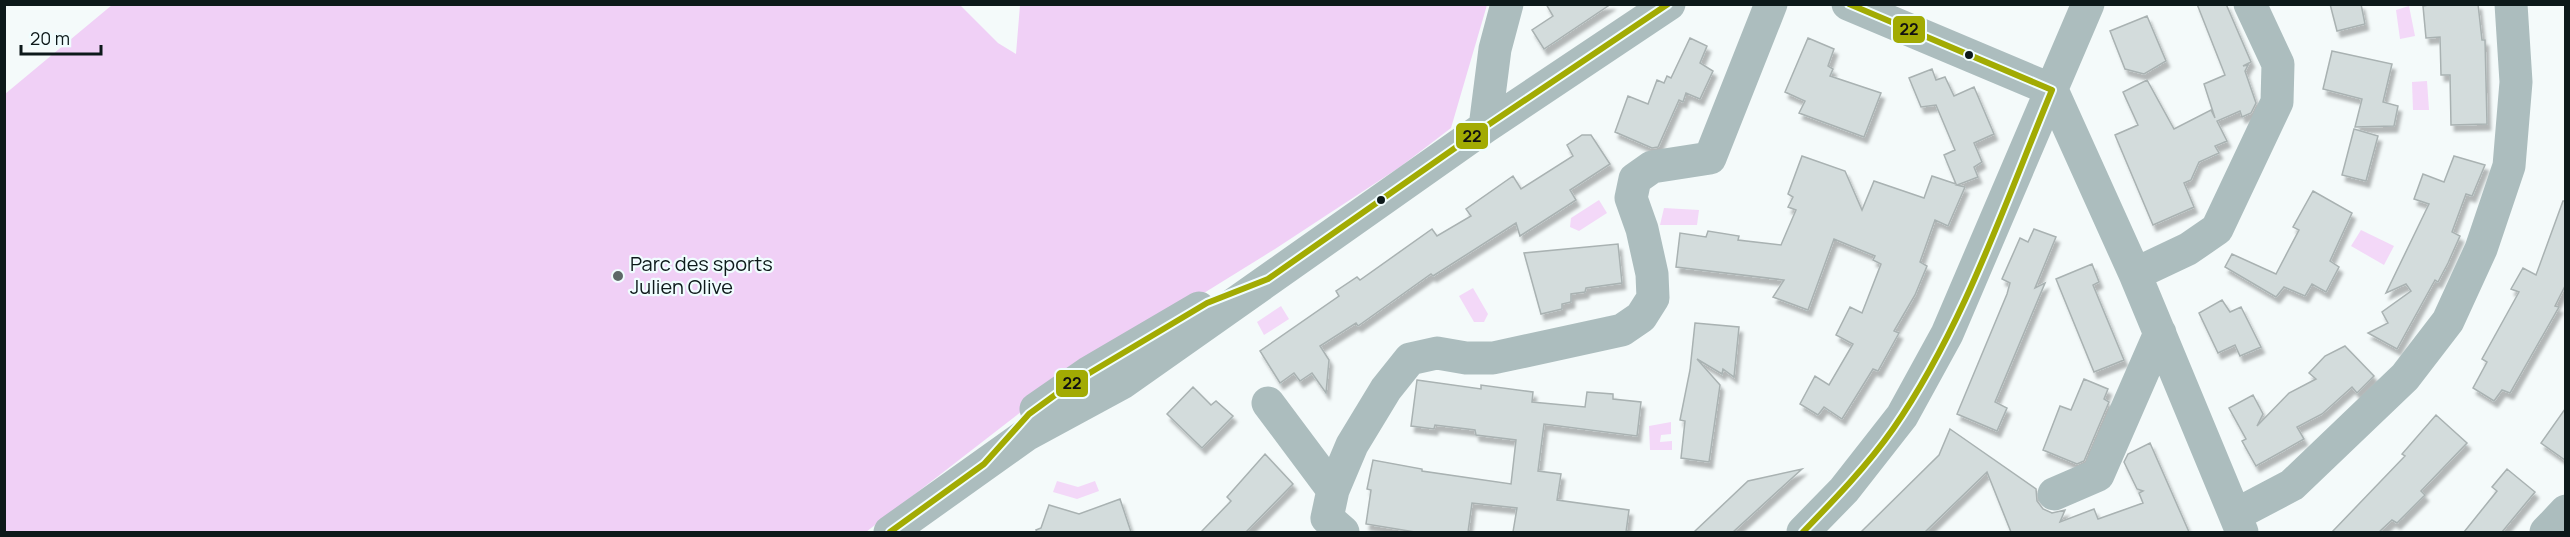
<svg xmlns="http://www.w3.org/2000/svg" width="2570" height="537" font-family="Manrope,sans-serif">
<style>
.green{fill:#f0d0f6}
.water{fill:#f3d8f8}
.building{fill:#d3dcdc;stroke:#a9b2b2;stroke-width:1.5;filter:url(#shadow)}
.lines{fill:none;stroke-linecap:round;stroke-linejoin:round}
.minor{stroke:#acbdbe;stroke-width:33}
.bus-1-casing{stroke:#f0fdfe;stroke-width:10}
.bus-1{stroke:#a2ab03;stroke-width:6}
.bus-dot{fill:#0d191a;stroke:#f0fdfe;stroke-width:2}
.poi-dot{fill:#5e6868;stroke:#f0fdfe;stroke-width:2}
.labels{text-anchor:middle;stroke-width:4.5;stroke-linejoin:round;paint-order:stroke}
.poi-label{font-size:20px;fill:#0d191a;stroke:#f0fdfe;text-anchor:start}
.line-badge{stroke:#f0fdfe;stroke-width:2}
.pale-badge-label{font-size:16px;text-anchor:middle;font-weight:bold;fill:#111}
</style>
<defs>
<filter id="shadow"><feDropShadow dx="3.5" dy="6" stdDeviation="1.5" flood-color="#0004"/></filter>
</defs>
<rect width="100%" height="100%" fill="#f4fafa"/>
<!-- green -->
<path class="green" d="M112,5H960L998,43L1016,54L1020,5H1487L1451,128L1400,167L1275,249L1057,384L866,532H5V94Z"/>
<!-- water -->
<path class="water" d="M2409,6L2415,36L2400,39L2396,10Z
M2427,81L2429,110H2413L2412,82Z
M1599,200L1607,213L1579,231L1570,227L1571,218Z
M1664,208L1699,210L1697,225H1660Z
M2361,230L2394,246L2384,265L2351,246Z
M1473,288L1488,314L1484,322H1474L1459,296Z
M1281,306L1289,319L1264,335L1257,322Z
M1671,422V434L1661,435L1660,442L1672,441V450H1650L1649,426Z
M1057,481L1078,487L1095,481L1099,491L1077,499L1053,492Z"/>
<!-- building -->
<path class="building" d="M1546,4H1611L1544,49L1532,30L1553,16Z
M2197,4H2226L2251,62L2243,66L2248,65L2245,71L2256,103L2251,113L2242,117L2240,111L2217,121L2227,141L2215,146L2219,153L2199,162L2191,180L2184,183L2194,207L2153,225L2115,135L2138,125L2123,92L2147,80L2174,129L2211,110L2215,118L2204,84L2225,75Z
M2330,4H2361L2365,24L2337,31Z
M2434,4H2478L2482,40H2485L2487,124L2451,125L2450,75H2441L2440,37L2426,38L2423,6Z
M2147,16L2166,61L2144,74L2125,69L2110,31Z
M1690,38L1707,46L1700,63L1713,71L1700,99L1686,93L1683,102L1679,100L1658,147L1652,148L1615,132L1628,96L1648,104L1657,80L1664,83L1667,76L1671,78Z
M1808,38L1834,49L1828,66L1833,69L1830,76L1881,93L1864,137L1799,113L1805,101L1785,92Z
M2332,51L2392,64L2383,102L2398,106L2394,126L2355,127L2362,99L2323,89Z
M1932,69L1936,80L1945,77L1954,96L1974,87L1994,134L1974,143L1982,162L1974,167L1978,177L1957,185L1965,187L1948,226L1935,220L1920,262L1927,266L1915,295L1894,331L1899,333L1878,371L1873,369L1842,419L1824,407L1818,415L1800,404L1815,376L1829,385L1853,344L1836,335L1850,307L1862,313L1881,264L1873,260L1875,256L1834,239L1808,310L1773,297L1784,280L1676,267L1680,233L1706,237L1708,231L1739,236L1738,240L1781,245L1796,210L1788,207L1793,197L1788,194L1802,156L1845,171L1862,210L1874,181L1924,198L1932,176L1956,184L1944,155L1955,150L1936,105L1921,107L1909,78Z
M2354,129L2378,136L2366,181L2342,175Z
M1582,135H1591L1610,164L1570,190L1576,200L1520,236L1516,223L1433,276L1431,274L1358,326L1356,323L1320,346L1329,360L1326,393L1312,373L1300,381L1294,373L1280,383L1260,351L1339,296L1336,291L1357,277L1360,280L1432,229L1437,236L1471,216L1466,209L1513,176L1521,189L1573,156L1567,145Z
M2454,156L2485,165L2472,196L2466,194L2452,232L2460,236L2448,263L2438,282L2435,280L2397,349L2368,333L2388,323L2382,312L2411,291L2406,284L2386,293L2429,204L2414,199L2423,174L2444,182Z
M2313,191L2352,213L2330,261L2339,267L2326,292L2312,284L2305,296L2284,287L2276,297L2225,267L2232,254L2276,274L2299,230L2293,227Z
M2563,201H2565V286L2555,306L2559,307L2510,393L2502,390L2494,401L2473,388L2487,362L2482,359L2519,292L2511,289L2523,268L2536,275Z
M2034,229L2056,237L2035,288L2045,283L1995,402L2007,408L1997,431L1957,414L2007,294L2010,283L2002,279L2020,238L2028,242Z
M1618,244L1622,283L1586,288L1585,292L1571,294V302L1562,304V309L1541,314L1524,253Z
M2092,264L2099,282L2093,285L2124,360L2094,372L2056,279Z
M2222,300L2230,312L2241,307L2261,347L2240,356L2235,345L2218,353L2199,313Z
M1695,323L1739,327L1734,377L1723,369L1722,374L1697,359L1720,385L1709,462L1681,458L1685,421L1680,420L1690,370Z
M2345,346L2374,376L2357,393L2352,387L2322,414L2297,427L2304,439L2256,466L2242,441L2246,439L2229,408L2253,395L2263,414L2257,426L2289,393L2316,379L2309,373L2325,356Z
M2084,379L2108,389L2104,399L2109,402L2084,461L2077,464L2043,450L2060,406L2071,410Z
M1417,380L1481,389V385L1533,392L1532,402L1585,407L1587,392L1613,394V399L1641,402L1637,436L1544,424L1538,471L1561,474L1557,500L1629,510L1626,532H1513L1517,508L1472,503L1468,532H1415L1366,524L1371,490L1367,489L1373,460L1422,469V471L1511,484L1516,440L1476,435L1475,430L1435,425L1434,429L1411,426Z
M1193,387L1211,405L1216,401L1233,416L1202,448L1167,414Z
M2565,409V460L2541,443Z
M2436,415L2467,443L2421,491L2425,495L2397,523L2392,520L2379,532H2332L2405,456L2402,454Z
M1950,429L2036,489L2037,501L2043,509L2052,513L2065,510L2060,522L2094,509L2098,519L2143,503L2139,493L2143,491L2137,489L2124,462L2128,454L2150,443L2189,532H2011L1987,472L1925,532H1861L1939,455Z
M1265,454L1293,484L1246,532H1201L1231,501L1227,497Z
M1802,469L1733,532H1694L1748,481Z
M2507,469L2535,492L2502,532H2464L2497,491L2492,487Z
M1120,499L1131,532H1037L1036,530L1041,528L1049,505L1079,514Z"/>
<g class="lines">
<!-- minor -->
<path class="minor" d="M1848,4L2052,90
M2052,90L2135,274L2242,532
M1485,127L1495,49L1507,4
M2135,274L2188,249L2217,229L2277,102L2278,64L2250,4
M1268,403L1333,490
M1036,409L1088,373L1199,308
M2054,494L2098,475L2160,333
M2235,515L2292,485L2405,377L2448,321L2481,249L2509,166L2516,82L2511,4
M890,532L1026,435L1122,383L1485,127L1669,4
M1343,532L1327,518L1333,490L1352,445L1386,389L1410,359L1437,353L1466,358H1493L1622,330L1641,317L1653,298L1652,274L1642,229L1631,198L1635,179L1652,167L1710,158L1771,4
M1803,532L1844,490L1902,416L1947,334L2088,4
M2546,532L2566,511"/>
<!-- bus-1 casing -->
<g class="bus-1-casing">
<path id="bus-1" d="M1849,4L2052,90
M890,532L984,464L1029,414L1066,387L1207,303L1268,279L1485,127L1668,4
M1803,532C1835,499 1867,466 1893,429C1963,328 2005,203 2052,90"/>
</g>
<!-- bus-1 -->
<use href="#bus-1" class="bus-1"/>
</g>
<!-- markers -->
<g class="bus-dot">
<circle cx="1969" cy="55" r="5"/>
<circle cx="1381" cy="200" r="5"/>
</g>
<circle class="poi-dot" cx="618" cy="276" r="6"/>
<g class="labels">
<!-- poi labels -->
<g class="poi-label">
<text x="630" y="271">Parc des sports<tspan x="630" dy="23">Julien Olive</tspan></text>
</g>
</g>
<g class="line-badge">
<rect x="1892" y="15" width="34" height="29" rx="6" fill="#a2ab03"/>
<rect x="1455" y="122" width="34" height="28" rx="6" fill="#a2ab03"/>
<rect x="1055" y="369" width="34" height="29" rx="6" fill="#a2ab03"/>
</g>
<g class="pale-badge-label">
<text x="1909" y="35">22</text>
<text x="1472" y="142">22</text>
<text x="1072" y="389">22</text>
</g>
<!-- border -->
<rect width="2570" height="537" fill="none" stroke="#0d191a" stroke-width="12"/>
<!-- scale -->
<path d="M21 45v9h80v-9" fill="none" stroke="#0d191a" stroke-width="3"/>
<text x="30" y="45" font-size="18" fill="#0d191a" stroke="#f0fdfe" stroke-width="4.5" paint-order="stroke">20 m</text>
</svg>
